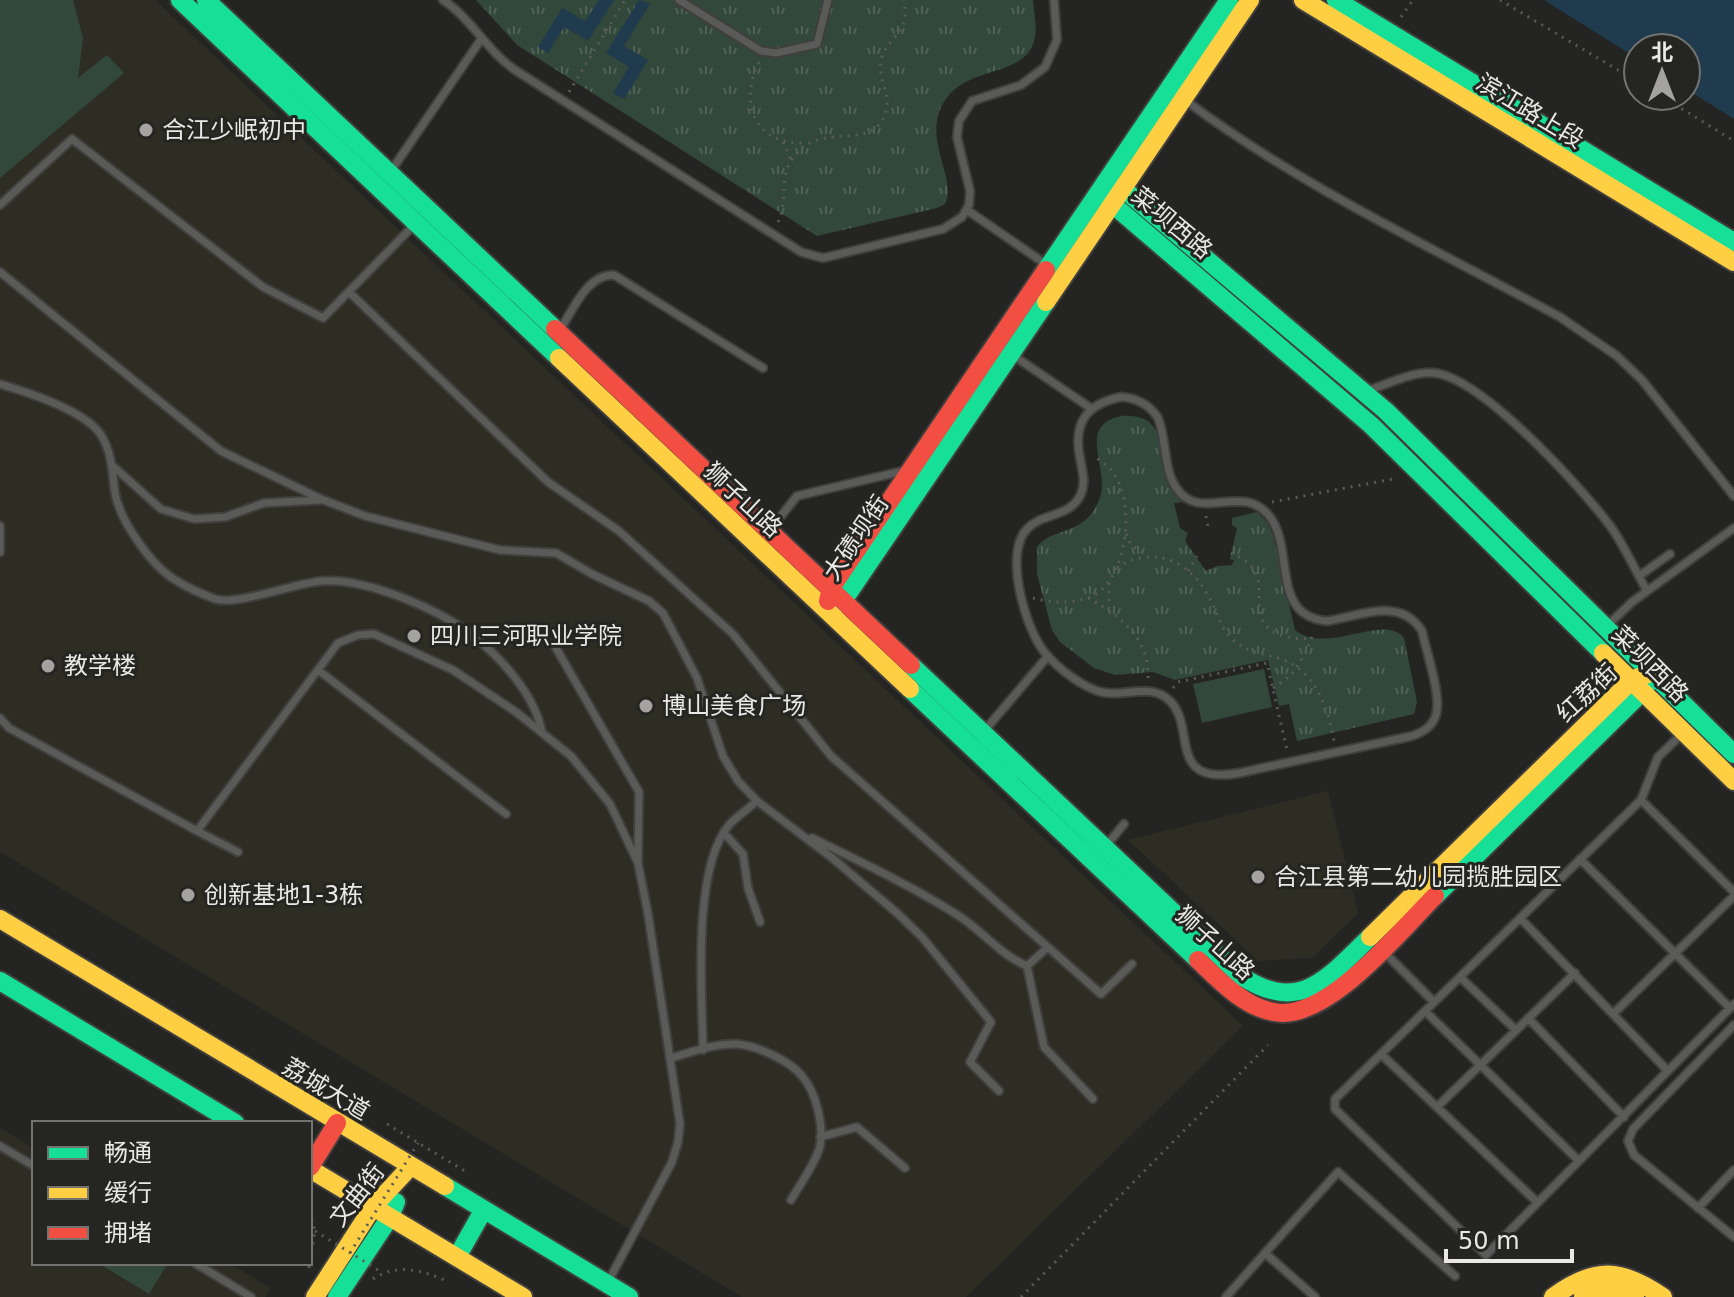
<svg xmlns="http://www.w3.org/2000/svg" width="1734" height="1297" font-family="'DejaVu Sans','Noto Sans SC',sans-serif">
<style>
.built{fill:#2e2d24}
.grass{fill:url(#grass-tufts)}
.garden{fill:#32483a}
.water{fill:#203b4e}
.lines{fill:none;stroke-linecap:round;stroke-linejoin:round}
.lane-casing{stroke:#403f3d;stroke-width:11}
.fast-casing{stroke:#403f3d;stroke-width:22}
.slow-casing{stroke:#403f3d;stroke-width:22}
.jam-casing{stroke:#403f3d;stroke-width:22}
.path{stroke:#5a5a59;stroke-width:3;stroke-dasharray:2 6;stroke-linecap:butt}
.lane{stroke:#5a5a59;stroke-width:7}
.fast{stroke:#16e098;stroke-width:18}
.slow{stroke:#ffcf43;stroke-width:18}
.jam{stroke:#f24e42;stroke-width:18}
.path-bridge{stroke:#5a5a59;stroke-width:3;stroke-dasharray:2 6;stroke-linecap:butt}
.poi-dot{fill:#a4a3a1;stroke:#252521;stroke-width:3}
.labels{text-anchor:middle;stroke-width:6;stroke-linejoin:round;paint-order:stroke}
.street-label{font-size:24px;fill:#e9e8e6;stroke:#252521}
.poi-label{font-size:24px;fill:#e9e8e6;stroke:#252521;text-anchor:start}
</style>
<defs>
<pattern id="grass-tufts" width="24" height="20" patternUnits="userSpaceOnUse" patternTransform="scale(2)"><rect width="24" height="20" fill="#32483a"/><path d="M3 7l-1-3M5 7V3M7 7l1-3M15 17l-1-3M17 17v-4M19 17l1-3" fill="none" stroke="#506256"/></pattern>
</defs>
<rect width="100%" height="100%" fill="#242422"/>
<!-- built -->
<path class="built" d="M0,0H155L1243,1026L966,1297H742L0,852Z
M1328,791L1358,913L1312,958L1258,961L1128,840Z
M0,1128L34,1148V1263H229L271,1288L265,1297H0Z"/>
<!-- grass -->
<path class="grass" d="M476,0H1033C1034,12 1037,26 1035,37C1028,79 967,63 944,102C921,140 958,178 945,204L937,208L817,236L517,45Z
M1122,416C1180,412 1148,475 1183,502L1174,503L1180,528L1188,533L1185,541L1206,571L1217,566L1232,565L1234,560L1230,559L1237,528L1232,525V518L1257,512L1267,522L1273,535L1295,630C1327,656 1384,612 1404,638L1417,702L1414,714L1297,741L1289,704L1279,706L1268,660L1175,680L1153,672L1115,675L1094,668L1060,642L1052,630L1037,574V547C1053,526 1084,537 1099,500C1112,470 1074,425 1122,416Z"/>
<!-- garden -->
<path class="garden" d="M0,0H73L83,38L78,78L107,55L124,73L0,178Z
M1264,669L1272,707L1202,723L1193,684Z
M98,1263H168L149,1294Z"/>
<!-- water -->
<path class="water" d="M599,0H614L588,41L564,27L548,53L538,47L562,8L585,21Z
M639,0L650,4L624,46L648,60L624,99L613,93L629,67L606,53Z
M1544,0H1734V119L1686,89V48H1638V59Z"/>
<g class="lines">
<!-- lane casing -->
<g class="lane-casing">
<path id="lane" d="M443,0C471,18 487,51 515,70L801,252L823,258L943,229L962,217L969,205L970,191L957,137L959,121L972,101L1021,85L1045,67L1057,40L1054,0
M679,0L761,51L776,53L817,44L828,0
M1185,100C1300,186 1433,248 1560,317L1617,356L1642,380L1734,496
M391,171L482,38
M0,205L72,139L263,287L323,318L413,226
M967,210L1047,265
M0,272L221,451L321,499L365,516L500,550L556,553L592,574L649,601L663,613L697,678L723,756L738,781L757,801
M349,292L548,482L619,531L733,634L831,756L1101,994L1132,964
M560,330C573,310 587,274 614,275L763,368
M1014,356L1092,409
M0,384C27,392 85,410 101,435C113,455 112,473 115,493C120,521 152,567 177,581C188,588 202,594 215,599C236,606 295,583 322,581C366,578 439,609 473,636C502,658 536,697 542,733
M1369,390C1388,384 1413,371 1434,373C1481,377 1582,488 1611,527C1625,547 1635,570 1647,591
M1121,397C1137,398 1149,404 1158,418C1167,440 1163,470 1177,489C1201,523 1243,481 1270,517C1295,550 1270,616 1327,621C1360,616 1400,596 1422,631C1426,651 1442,696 1436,715C1432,727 1423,732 1412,736L1239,773C1167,786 1196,729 1171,702C1152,681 1124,698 1101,692C1082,687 1059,669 1046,654C1026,632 1003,553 1027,529C1043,512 1070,518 1081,494C1086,482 1082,470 1080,458C1073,423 1086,404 1121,397Z
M114,467L161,509L194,519L225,517L264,503L320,500
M0,526V552
M770,530L797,496L903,471
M1639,576L1670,554
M1609,624L1632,602L1734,528
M556,648L639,792L638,861
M318,670L506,814
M0,718L9,728L197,831L338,643L358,635L374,634L453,670L516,712L571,756L610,804L638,863L648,914L680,1124L678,1142L672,1162L609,1280
M985,730L1048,656
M1682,734L1658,757L1641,800L1335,1099V1109L1486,1255L1734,1004
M1641,800L1734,892
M197,831L238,852
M724,833L743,854L748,888L760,922
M812,838C861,862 910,885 956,914C982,930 999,954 1027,966L1047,948
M1106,846L1124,824
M1580,859L1730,1008
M1520,918L1667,1070
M1385,953L1434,1002
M1027,966L1044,1047L1093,1099
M1460,977L1516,1030
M1425,1011L1579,1161
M1614,1013L1734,896
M1528,1018L1624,1117
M1734,1025L1633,1129L1628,1141L1634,1155L1734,1237
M703,1050C702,993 692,869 729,825C737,816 748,809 757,801L831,857L897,913L922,937L991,1022L970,1062L999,1091
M1381,1054L1537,1202
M671,1058C692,1052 715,1043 737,1044C757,1046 789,1060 802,1076C816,1092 824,1125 820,1146C817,1161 799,1186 791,1200
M1437,1107L1575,973
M820,1137L857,1127L905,1168
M0,1146L34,1166
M1698,1208L1734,1170
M1265,1253L1338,1172L1455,1276
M195,1263L251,1297
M1226,1297L1265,1253L1315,1297"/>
</g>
<!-- fast casing -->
<g class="fast-casing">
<path id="fast" d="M180,0L559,358
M206,0L555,329
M1336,0L1734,242
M1104,184L1111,203L1371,425L1603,653
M1104,184L1121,187L1386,411L1734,754
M1046,270L1229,0
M831,607L843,601L1046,302
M911,665L1241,976C1301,1015 1327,978 1370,937
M910,689L1198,960
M1435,896L1644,690L1654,672
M0,981L235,1123
M445,1186L629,1297
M457,1257L483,1211
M337,1297L390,1217L396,1202"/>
</g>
<!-- slow casing -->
<g class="slow-casing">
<path id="slow" d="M1303,0L1734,262
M1046,302L1250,0
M559,358L910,689
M1603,653L1734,781
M0,919L445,1186
M1370,937L1633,679L1654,672
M310,1169L523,1297
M315,1297L373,1207L410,1167
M1553,1297C1595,1266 1621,1268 1663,1297
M1583,1297L1609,1291L1635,1297"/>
</g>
<!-- jam casing -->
<g class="jam-casing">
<path id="jam" d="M555,329L911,665
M828,601L831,588L1046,270
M1198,960C1219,980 1244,1007 1274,1012C1326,1023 1400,931 1435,896
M310,1167L337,1123"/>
</g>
<!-- path -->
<path class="path" d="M1500,0L1638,82
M1401,17L1413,0
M759,62C738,105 755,145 806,143
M569,92L625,0
M1661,96L1734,141
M783,142L791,160
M778,222C789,201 778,177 793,158C819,121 866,150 883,119C896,96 873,77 883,54C894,32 910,32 904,0
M1272,502L1398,478
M1206,516L1208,527
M1126,534L1131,545L1145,554
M1231,553C1243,558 1254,565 1258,579C1260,590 1258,601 1260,612C1265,637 1291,640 1312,638
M1117,568C1152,544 1190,561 1209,597C1217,611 1220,629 1233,640C1246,651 1262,654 1278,658C1315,669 1328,707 1334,741
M1188,571L1197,556
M1109,583V608
M1033,598C1051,603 1077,605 1094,595C1128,576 1136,501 1112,471C1107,465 1099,460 1093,455
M1088,598C1120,615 1151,640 1148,680
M1173,688L1178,682L1267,663L1287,750
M1273,688C1296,675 1305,656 1314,631
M387,1124L468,1173
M309,1268L315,1231L310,1213
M373,1279C398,1262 424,1271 449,1282
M1021,1297L1268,1045"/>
<!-- lane -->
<use href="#lane" class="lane"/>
<!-- fast -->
<use href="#fast" class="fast"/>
<!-- slow -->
<use href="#slow" class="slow"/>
<!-- jam -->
<use href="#jam" class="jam"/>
<!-- path-bridge -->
<path class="path-bridge" d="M315,1231L383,1273
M350,1253L418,1143"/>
</g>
<!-- markers -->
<g class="poi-dot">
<circle cx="146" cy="130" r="8"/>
<circle cx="414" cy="636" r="8"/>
<circle cx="48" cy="666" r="8"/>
<circle cx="646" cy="706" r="8"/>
<circle cx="1258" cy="877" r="8"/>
<circle cx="188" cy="895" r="8"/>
</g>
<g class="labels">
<!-- street labels -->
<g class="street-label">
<text transform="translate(1530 111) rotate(31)" y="8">滨江路上段</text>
<text transform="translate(1172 223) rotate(40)" y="8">菜坝西路</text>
<text transform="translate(743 500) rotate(43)" y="8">狮子山路</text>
<text transform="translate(856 538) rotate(-56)" y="8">大碛坝街</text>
<text transform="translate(1650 664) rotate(45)" y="8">菜坝西路</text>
<text transform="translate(1587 693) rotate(-43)" y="8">红荔街</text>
<text transform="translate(1215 943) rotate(42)" y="8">狮子山路</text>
<text transform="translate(326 1089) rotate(31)" y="8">荔城大道</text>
<text transform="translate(357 1195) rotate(-52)" y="8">文曲街</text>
</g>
<!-- poi labels -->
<g class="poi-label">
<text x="162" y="138">合江少岷初中</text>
<text x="430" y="644">四川三河职业学院</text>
<text x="64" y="674">教学楼</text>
<text x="662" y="714">博山美食广场</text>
<text x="1274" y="885">合江县第二幼儿园揽胜园区</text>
<text x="204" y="903">创新基地1-3栋</text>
</g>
</g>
<!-- legend -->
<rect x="32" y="1121" width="280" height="144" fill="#252521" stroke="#737370" stroke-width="2"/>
<rect x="48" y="1147" width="40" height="12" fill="#16e098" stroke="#737370" stroke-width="2"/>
<text x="104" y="1161" font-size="24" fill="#e9e8e6">畅通</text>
<rect x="48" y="1187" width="40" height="12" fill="#ffcf43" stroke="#737370" stroke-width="2"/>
<text x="104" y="1201" font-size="24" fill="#e9e8e6">缓行</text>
<rect x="48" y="1227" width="40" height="12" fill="#f24e42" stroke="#737370" stroke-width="2"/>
<text x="104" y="1241" font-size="24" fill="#e9e8e6">拥堵</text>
<!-- north arrow -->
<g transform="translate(1662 72)"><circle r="38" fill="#252521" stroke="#737370" stroke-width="2"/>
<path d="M0-6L14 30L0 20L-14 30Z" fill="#a4a3a1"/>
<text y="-12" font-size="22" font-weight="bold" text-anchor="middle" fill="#e9e8e6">北</text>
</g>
<!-- scale -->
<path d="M1446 1249v12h126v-12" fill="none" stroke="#e9e8e6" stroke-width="4"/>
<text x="1458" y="1249" font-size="24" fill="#e9e8e6" stroke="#252521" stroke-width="6" paint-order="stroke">50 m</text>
</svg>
